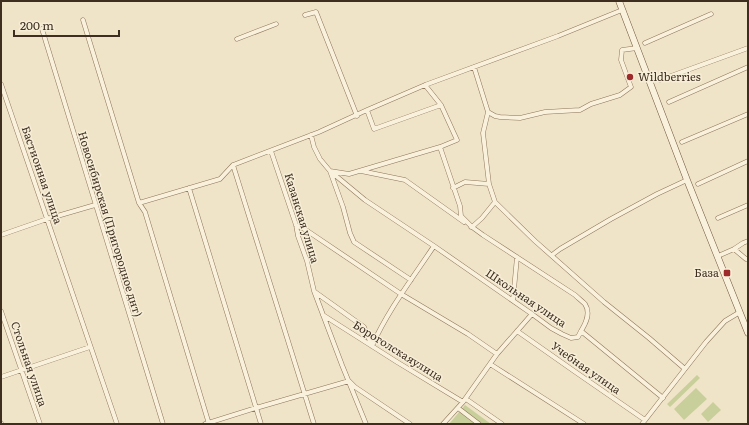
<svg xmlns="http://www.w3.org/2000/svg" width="749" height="425" font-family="Literata,serif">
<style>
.green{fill:#c9cf9b}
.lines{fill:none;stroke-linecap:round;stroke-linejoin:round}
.street-casing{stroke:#8d765c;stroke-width:5}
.secondary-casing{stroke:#6f573f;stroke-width:7}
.street{stroke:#faf1dc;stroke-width:4}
.secondary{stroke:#faf1dc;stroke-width:6}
.poi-dot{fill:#9e2a2b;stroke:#f7eed8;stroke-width:1.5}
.labels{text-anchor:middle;stroke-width:3;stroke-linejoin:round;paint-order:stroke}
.poi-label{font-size:11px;fill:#3d2e20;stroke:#f7eed8;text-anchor:start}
.street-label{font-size:11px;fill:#3d2e20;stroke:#f7eed8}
</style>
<rect width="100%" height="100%" fill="#f0e4c8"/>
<!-- green -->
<path class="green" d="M697,375L700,378L670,407L667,404Z
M696,388L707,399L684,420L674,409Z
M713,402L721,410L708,422L701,414Z
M465,405L491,424H449Z"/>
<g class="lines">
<!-- street casing -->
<g class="street-casing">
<path id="street" d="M305,15L316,12L357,116
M83,20L139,203L145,212L209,424
M42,29L163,424
M237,39L276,24
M645,43L711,14
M474,67L488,112L495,116L500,117L520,118L545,112L580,110L591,104L620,95L631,87L621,60L622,50L637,48
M660,80L748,48
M1,84L117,424
M669,102L748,67
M441,105L374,129L367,110L425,85L558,36L622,10
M488,112L483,133L489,184L495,202L535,241L604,302L649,338L685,369
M311,135L314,147L320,159L330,171L343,207L350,233L354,242L411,280
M682,142L748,114
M440,147L460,206L461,216L472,227L483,235L575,295C578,298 582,301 585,304C591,313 586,323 581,331
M271,151L296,225L298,236L307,261L314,291L342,365L366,424
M233,165L314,424
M330,171L365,200L434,246C412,279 388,310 372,346
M330,171L349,174L440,147L457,140L441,105L425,85
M361,171L405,180L464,222
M698,184L748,161
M189,188L261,424
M453,188L465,182L489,184
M139,203L220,179L233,165L319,132L367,110
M718,218L748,205
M296,225L306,230L401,294L468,334L497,354
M471,227H472L482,218L495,202
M1,235L47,219L95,205
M434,246L532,314L551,328L562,334L571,338L578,337L581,331L663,398
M734,249L746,259H748
M552,255L560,249L611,219L657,194L687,180
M718,256L734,249L743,243L748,241
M315,292L364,327L372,346
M513,300L517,257
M1,311L40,424
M323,315L397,362L463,402
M517,331L574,371L645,420
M490,364L584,424
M1,377L90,347
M466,399L502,424
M458,408L479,424
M1,423V424
M205,424L256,408L349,381L355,387L410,424
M443,424L463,402L497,354L532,314
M642,424L706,342L725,321L740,312"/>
</g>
<!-- secondary casing -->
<g class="secondary-casing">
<path id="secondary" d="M619,1L687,180L748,333"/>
</g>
<!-- street -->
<use href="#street" class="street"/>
<!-- secondary -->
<use href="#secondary" class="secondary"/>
</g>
<!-- markers -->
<g class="poi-dot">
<circle cx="630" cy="77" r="4"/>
<rect x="723" y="269" width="8" height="8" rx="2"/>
</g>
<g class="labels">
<!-- poi labels -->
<g class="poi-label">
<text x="638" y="81">Wildberries</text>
<text x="719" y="277" text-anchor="end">База</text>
</g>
<!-- street labels -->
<g class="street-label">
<text transform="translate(42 175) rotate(71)" y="4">Бастионная улица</text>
<text transform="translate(302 218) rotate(73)" y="4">Казанская улица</text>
<text transform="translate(110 224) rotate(73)" y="4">Новосибирская (Пригородное днт)</text>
<text transform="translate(526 298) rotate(34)" y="4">Школьная улица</text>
<text transform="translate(398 351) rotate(32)" y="4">Бороголскаяулица</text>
<text transform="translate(29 364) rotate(71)" y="4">Стольная улица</text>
<text transform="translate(586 368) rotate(35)" y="4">Учебная улица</text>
</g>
</g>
<!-- border -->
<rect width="749" height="425" fill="none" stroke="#3d2e20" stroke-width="4"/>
<!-- scale -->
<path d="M14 30v6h105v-6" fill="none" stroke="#3d2e20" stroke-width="2"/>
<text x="20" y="30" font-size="12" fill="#3d2e20" stroke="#f7eed8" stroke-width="3" paint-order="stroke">200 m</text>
</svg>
